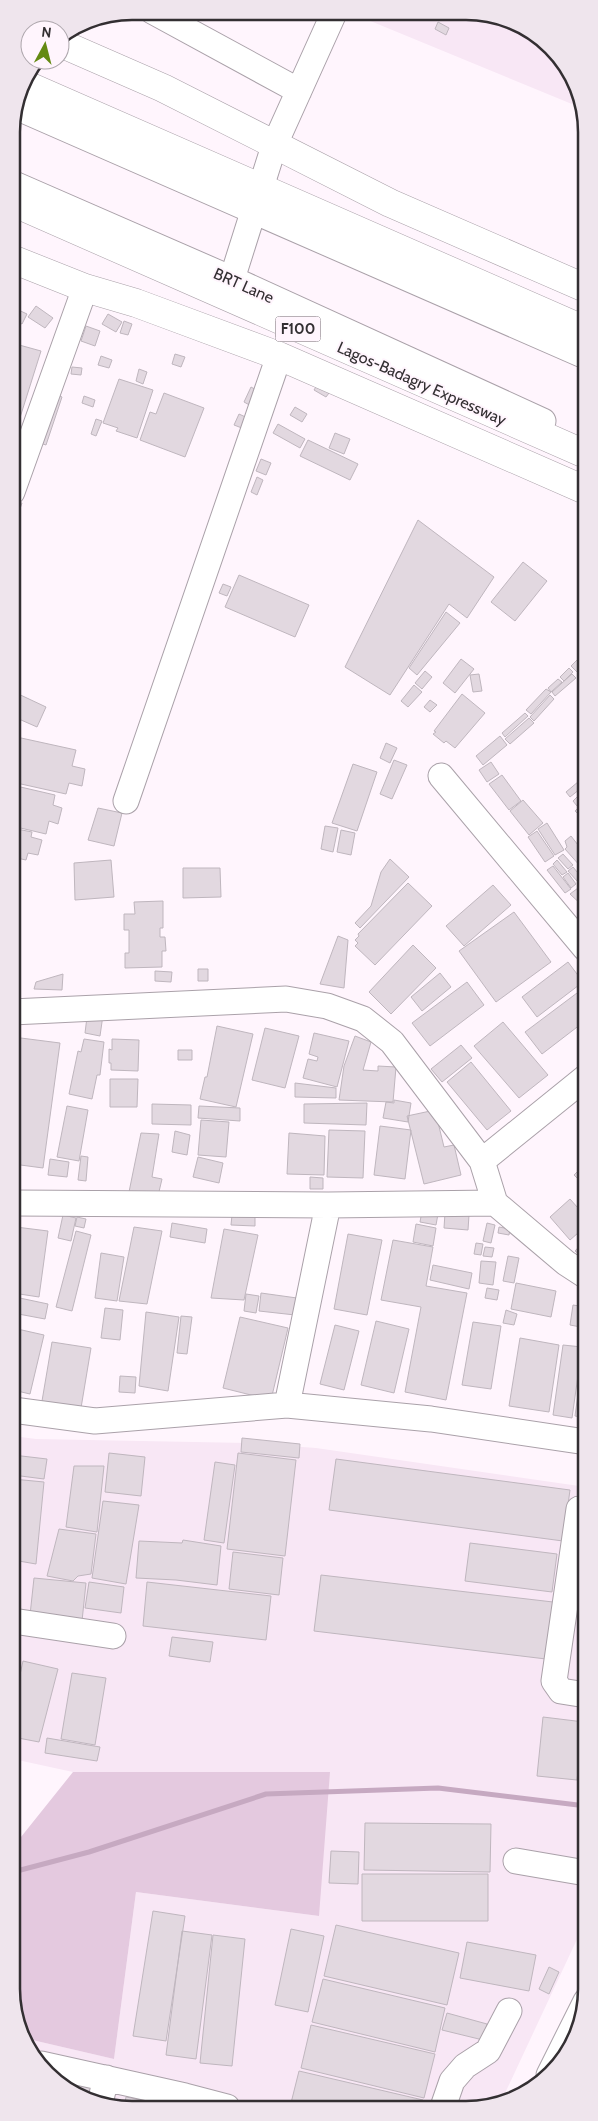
<svg xmlns="http://www.w3.org/2000/svg" width="598" height="2121" font-family="Cabin,sans-serif">
<style>
.built{fill:#f8e7f5}
.green{fill:#e4c9df}
.lines{fill:none;stroke-linecap:round;stroke-linejoin:round}
.stream{stroke:#c6a9c1;stroke-width:5}
.building{fill:#e2d8e0;stroke:#bfb6be}
.minor-casing{stroke:#aaa1a9;stroke-width:27}
.major-casing{stroke:#aaa1a9;stroke-width:29}
.highway-casing{stroke:#aaa1a9;stroke-width:29}
.minor{stroke:#fff;stroke-width:25}
.major{stroke:#fff;stroke-width:28}
.highway{stroke:#fff;stroke-width:28}
.labels{text-anchor:middle;stroke-width:4;stroke-linejoin:round;paint-order:stroke}
.shield{fill:#fff5fd;stroke:#706a6f;stroke-width:1}
.shield-label{font-size:15px;font-weight:bold;fill:#332f32}
.street-label{font-size:16px;fill:#332f32;stroke:#fff5fd}
.rim{fill:none;stroke:#332f32;stroke-width:2.5}
</style>
<rect width="100%" height="100%" fill="#fff5fd"/>
<!-- built -->
<path class="built" d="M351,13L490,14L552,47L584,109Z
M13,1436L36,1439L247,1443L316,1448L586,1487V1920L500,2104L490,2107H108L46,2074L28,2039L114,2059L136,1892L319,1916L73,1772L13,1759Z"/>
<!-- green -->
<path class="green" d="M73,1772H330L319,1916L136,1892L114,2059L28,2039L14,2013L13,1847Z"/>
<g class="lines">
<!-- stream -->
<path class="stream" d="M13,1872L89,1852L266,1794L438,1788L586,1806"/>
</g>
<!-- building -->
<path class="building" d="M438,22L449,28L446,35L435,29Z
M36,306L53,318L45,328L28,317Z
M12,307L27,314L22,324L12,319Z
M108,314L122,322L116,332L102,324Z
M124,321L132,324L128,335L120,333Z
M86,326L100,331L95,346L81,341Z
M12,343L41,351L12,443Z
M175,354L185,357L181,367L172,364Z
M101,356L112,360L109,368L98,365Z
M72,367L82,368L81,375L71,374Z
M139,369L147,372L143,384L136,381Z
M119,379L153,390L137,438L116,431L118,428L103,423Z
M317,385L329,393L326,397L314,390Z
M251,387L260,392L253,407L244,402Z
M51,392L62,397L46,445L34,441Z
M164,393L204,408L185,457L140,440L150,412L156,414Z
M84,396L95,400L93,407L82,403Z
M295,407L307,414L302,422L290,415Z
M239,414L252,420L247,430L234,425Z
M96,419L102,421L96,436L91,434Z
M278,424L305,439L300,448L273,433Z
M335,433L350,439L344,454L329,448Z
M308,440L358,464L350,480L300,456Z
M261,459L271,463L266,475L256,471Z
M257,477L263,480L257,495L251,492Z
M13,501L22,503L18,515L12,513Z
M418,520L494,577L467,618L449,604L390,695L345,667Z
M523,562L547,581L515,621L491,602Z
M239,575L309,605L295,637L225,607Z
M223,584L231,587L227,596L219,593Z
M446,612L460,623L417,675L409,668Z
M585,652V664L577,672L571,666Z
M461,659L474,669L455,693L443,683Z
M569,668L573,672L564,681L560,677Z
M425,671L432,677L422,689L415,683Z
M479,674L482,691L473,692L470,675Z
M572,674L576,678L555,696L552,692Z
M558,679L562,682L551,692L548,688Z
M414,685L422,692L408,707L401,701Z
M546,689L551,692L531,714L526,710Z
M12,691L46,707L37,727L12,716Z
M462,694L485,713L455,748L446,741L444,743L433,734L436,732L434,731Z
M550,695L554,699L534,721L530,717Z
M430,700L437,705L430,712L424,707Z
M525,713L528,716L505,737L502,733Z
M529,718L534,723L510,744L505,739Z
M12,736L76,750L72,766L85,769L82,786L69,783L66,794L12,782Z
M500,736L507,745L483,765L476,756Z
M386,743L397,748L390,763L380,758Z
M394,760L407,765L392,799L380,794Z
M491,762L499,774L487,782L479,770Z
M353,764L377,772L357,831L332,823Z
M502,775L521,801L509,810L489,784Z
M585,776V785L570,797L566,792Z
M12,785L55,795L53,805L62,808L58,824L49,821L46,834L12,826Z
M585,789V798L577,806L573,801Z
M523,800L543,823L529,835L510,811Z
M585,801V809L579,815L575,811Z
M98,808L122,813L114,846L88,840Z
M547,823L564,850L555,855L538,829Z
M325,826L338,828L333,852L321,849Z
M12,828L32,832L31,837L42,840L38,855L28,853L26,860L12,857Z
M341,830L355,833L351,855L337,852Z
M537,831L554,856L545,862L528,837Z
M571,836L585,854V864L581,867L565,849L567,847L565,841Z
M563,854L573,865L568,869L558,858Z
M390,859L409,877L360,928L355,923L371,906L381,872Z
M111,860L114,897L75,900L74,863Z
M557,860L567,872L562,875L553,864Z
M553,866L571,889L565,893L547,870Z
M573,867L582,878L578,882L568,871Z
M183,868H220L221,897L183,898Z
M568,873L576,884L571,888L563,877Z
M408,883L432,906L375,965L355,946L358,943L355,940L359,936L358,934Z
M493,885L511,905L464,946L446,926Z
M578,888L585,900V908L570,894Z
M163,901V928H160V937H165L166,951H162V967L125,968V953H129V930H124V914H135L134,902Z
M514,912L551,962L496,1002L459,951Z
M338,936L348,940L344,988L320,984Z
M413,945L436,968L391,1014L369,992Z
M568,962L583,982L537,1017L522,997Z
M198,969H208V981H198Z
M155,971L172,972L171,982L155,981Z
M440,973L451,987L422,1011L411,997Z
M63,974L62,990L34,989L36,982Z
M467,982L484,1005L430,1046L412,1023Z
M581,990L585,996V1021L542,1054L525,1032Z
M103,1015L100,1036L85,1033L87,1017Z
M503,1022L548,1075L519,1098L474,1046Z
M217,1026L253,1034L236,1107L200,1099L205,1077H207Z
M265,1028L299,1036L285,1088L252,1080Z
M314,1033L349,1041L337,1087L303,1078L308,1059L317,1061L318,1057L309,1054Z
M355,1036L371,1042L363,1070L378,1071V1066L396,1067L393,1102L339,1100L344,1066Z
M13,1037L60,1043L43,1168L13,1164Z
M84,1039L104,1042L100,1075H97L92,1099L69,1094L78,1051L81,1052Z
M112,1039L139,1040L138,1071L111,1070V1063H109V1049L112,1050Z
M461,1045L472,1058L442,1082L431,1069Z
M178,1050H192V1060H178Z
M471,1062L511,1111L487,1130L447,1082Z
M110,1079H138L137,1107H110Z
M295,1083L336,1088V1098L295,1097Z
M394,1100L411,1103L408,1122L383,1118L386,1102L394,1103Z
M367,1103L366,1125L304,1123V1104Z
M152,1104L191,1105V1125L152,1124Z
M67,1106L88,1110L79,1161L57,1157Z
M199,1106L240,1108V1121L198,1118Z
M435,1110L444,1147L454,1145L461,1175L424,1184L407,1116Z
M201,1120L229,1122L226,1157L198,1155Z
M380,1126L411,1130L405,1179L374,1175Z
M329,1130L365,1131L363,1178L327,1177Z
M175,1131L190,1135L187,1155L172,1152Z
M141,1133L159,1134L152,1177L162,1179L158,1196L129,1192Z
M289,1133L325,1136L324,1175L287,1174Z
M81,1156L88,1157L86,1181L78,1180Z
M198,1157L223,1163L219,1183L193,1177Z
M50,1159L69,1162L67,1177L48,1175Z
M581,1168L586,1173V1177L581,1182L574,1175Z
M310,1177L323,1178V1189H310Z
M570,1199L586,1217V1226L570,1240L550,1217Z
M422,1211L438,1214L436,1225L420,1222Z
M445,1213L469,1215L468,1230L444,1228Z
M63,1215L76,1218L71,1241L58,1238Z
M232,1215L255,1216V1226L231,1225Z
M77,1217L86,1219L84,1228L75,1226Z
M172,1223L207,1229L205,1243L170,1237Z
M487,1223L495,1225L491,1243L483,1241Z
M416,1224L436,1228L433,1246L413,1242Z
M16,1227L48,1231L39,1297L13,1293Z
M134,1227L162,1231L147,1304L119,1301Z
M499,1227L510,1229L509,1235L498,1233Z
M224,1229L258,1235L244,1300L211,1298Z
M76,1231L91,1235L72,1311L56,1307Z
M348,1234L382,1240L367,1315L334,1309Z
M586,1239V1259L575,1251Z
M393,1240L433,1247L426,1286L467,1293L446,1400L405,1392L421,1307L381,1300Z
M476,1243L483,1244L481,1255L474,1254Z
M485,1247L494,1248L492,1257L483,1256Z
M101,1253L124,1257L117,1301L95,1298Z
M508,1256L519,1258L514,1283L503,1281Z
M481,1261L496,1262L493,1285L479,1283Z
M433,1265L472,1273L469,1289L430,1280Z
M516,1283L556,1291L551,1317L511,1309Z
M487,1288L499,1290L497,1300L485,1298Z
M261,1293L297,1298L295,1315L259,1311Z
M246,1294L259,1296L256,1313L244,1311Z
M15,1297L48,1304L45,1319L13,1313Z
M573,1305L586,1307V1328L570,1325Z
M105,1308L123,1310L120,1340L101,1338Z
M506,1310L517,1314L514,1325L503,1323Z
M146,1312L179,1317L168,1391L139,1386Z
M181,1316L192,1317L187,1354L177,1353Z
M240,1317L288,1328L271,1400L223,1388Z
M376,1321L409,1329L394,1393L361,1385Z
M473,1322L501,1326L491,1389L462,1385Z
M335,1325L359,1331L344,1390L320,1384Z
M13,1328L44,1335L30,1394L13,1390Z
M520,1338L559,1345L549,1412L509,1406Z
M52,1342L91,1348L81,1408L42,1401Z
M563,1345L582,1347L572,1418L553,1415Z
M583,1357L586,1358V1418L575,1416Z
M120,1376L136,1377L135,1393L119,1392Z
M242,1438L300,1444L299,1458L241,1452Z
M109,1453L145,1457L141,1496L105,1492Z
M238,1453L296,1460L285,1556L227,1549Z
M13,1455L47,1459L44,1479L13,1475Z
M336,1459L570,1490L563,1541L329,1510Z
M215,1462L235,1465L224,1543L204,1540Z
M74,1466H104L97,1532L66,1527Z
M13,1479L44,1482L36,1564L13,1560Z
M103,1501L139,1505L126,1584L92,1578Z
M59,1529L96,1534L91,1574L78,1576L73,1581L47,1576Z
M183,1540L221,1546L217,1585L176,1580L136,1578L139,1541L182,1543Z
M470,1543L557,1554L552,1592L465,1581Z
M233,1552L283,1558L279,1595L229,1589Z
M13,1574L17,1575L13,1605Z
M321,1575L553,1602L546,1659L314,1631Z
M34,1578L86,1583L82,1621L30,1615Z
M89,1582L124,1587L121,1613L85,1608Z
M147,1582L271,1596L266,1640L143,1626Z
M586,1605V1673L578,1672Z
M172,1637L213,1642L210,1662L169,1656Z
M23,1661L58,1669L39,1742L13,1737V1707Z
M72,1673L106,1678L95,1745L61,1739Z
M543,1717L584,1722L577,1780L537,1776Z
M586,1723V1780L579,1779Z
M47,1738L100,1747L97,1761L45,1753Z
M365,1823L491,1824L490,1872L364,1870Z
M331,1851L359,1852L358,1884L329,1883Z
M362,1874H488V1921H362Z
M153,1911L185,1916L166,2041L133,2036Z
M336,1925L459,1953L447,2005L324,1976Z
M291,1929L324,1936L308,2012L275,2005Z
M182,1931L212,1935L196,2059L166,2055Z
M213,1935L245,1939L232,2066L200,2063Z
M467,1942L536,1955L529,1991L460,1978Z
M549,1967L559,1972L549,1994L539,1989Z
M323,1979L445,2008L435,2052L312,2022Z
M447,2013L487,2024L483,2040L442,2030Z
M311,2025L435,2054L424,2098L301,2068Z
M299,2071L423,2100L421,2107H290Z
M53,2078L91,2087L89,2097Z
M126,2097L177,2107H124Z
M482,2100L494,2106L478,2107Z"/>
<g class="lines">
<!-- minor casing -->
<g class="minor-casing">
<path id="minor" d="M152,11L299,91
M16,107L585,356
M12,183L232,279L543,421
M223,293L232,279L274,146L334,13
M12,492L85,288
M441,776L585,948
M126,801L279,356
M12,1012L286,999L327,1006L363,1019L392,1042L482,1161L495,1203L566,1263L586,1276
M482,1161L586,1077
M13,1203L328,1205L495,1203
M287,1405L328,1205
M13,1410L95,1421L287,1405L431,1419L586,1442
M579,1509L554,1681L561,1691L586,1695
M13,1621L113,1636
M516,1861L586,1873
M41,2064L185,2096L227,2107
M549,2075L586,2001
M100,2103L106,2078
M443,2107L452,2081L465,2066L488,2051L509,2011"/>
</g>
<!-- major casing -->
<g class="major-casing">
<path id="major" d="M60,43L163,88L390,203L585,288
M12,259L85,288L136,303L279,356L585,490"/>
</g>
<!-- highway casing -->
<g class="highway-casing">
<path id="highway" d="M22,83L585,330
M12,202L585,454"/>
</g>
<!-- minor -->
<use href="#minor" class="minor"/>
<!-- major -->
<use href="#major" class="major"/>
<!-- highway -->
<use href="#highway" class="highway"/>
</g>
<g class="labels">
<!-- shield labels -->
<rect class="shield" x="275.5" y="316.5" width="45" height="25" rx="4"/>
<g class="shield-label">
<text x="298" y="334">F100</text>
</g>
<!-- street labels -->
<g class="street-label">
<text transform="translate(244 285) rotate(24)" y="6">BRT Lane</text>
<text transform="translate(422 383) rotate(24)" y="6">Lagos-Badagry Expressway</text>
</g>
</g>
<!-- crop -->
<path d="M0 0H598V2121H0ZM132 20H466A112 112 0 0 1 578 132V1989A112 112 0 0 1 466 2101H132A112 112 0 0 1 20 1989V132A112 112 0 0 1 132 20Z" fill="#efe5ed" fill-rule="evenodd"/>
<path class="rim" d="M132 20H466A112 112 0 0 1 578 132V1989A112 112 0 0 1 466 2101H132A112 112 0 0 1 20 1989V132A112 112 0 0 1 132 20Z"/>
<!-- north arrow -->
<g transform="translate(45 45) rotate(7)"><circle r="24" fill="#fff5fd" stroke="#ada6ac"/>
<path d="M0-4L9 19L0 12L-9 19Z" fill="#648a12"/>
<text y="-8" font-size="14" font-weight="bold" text-anchor="middle" fill="#332f32">N</text>
</g>
</svg>
